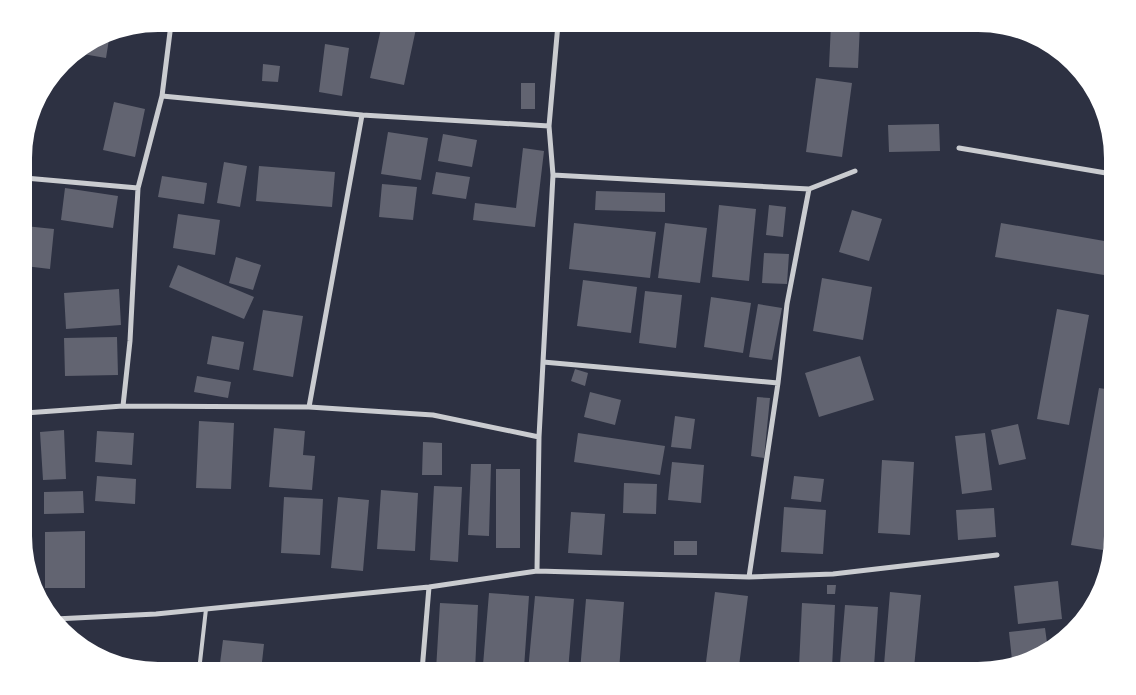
<svg xmlns="http://www.w3.org/2000/svg" width="1136" height="695" font-family="'Alegreya Sans',sans-serif">
<style>
.building{fill:#626471}
.lines{fill:none;stroke-linecap:round;stroke-linejoin:round}
.service{stroke:#caccd0;stroke-width:4}
.minor{stroke:#caccd0;stroke-width:5}
</style>
<rect width="100%" height="100%" fill="#2d3142"/>
<!-- building -->
<path class="building" d="M382,24H417L404,85L370,78Z
M831,24H860L858,68L829,67Z
M110,33L106,58L77,53L107,34Z
M325,44L349,48L342,96L319,92Z
M263,64L280,66L278,82L262,81Z
M816,78L852,83L842,157L806,152Z
M521,83H535V109H521Z
M114,102L145,109L135,157L103,150Z
M939,124L940,151L889,152L888,125Z
M388,132L428,138L421,180L381,174Z
M443,134L477,140L472,167L438,161Z
M523,148L544,151L535,227L473,220L475,203L516,208Z
M224,162L247,166L240,207L217,203Z
M259,166L335,172L332,207L256,201Z
M436,172L470,177L466,199L432,194Z
M162,176L207,183L204,204L158,197Z
M382,184L417,187L413,220L379,217Z
M65,188L118,196L113,228L61,220Z
M596,191L665,193V212L595,210Z
M719,205L756,209L749,281L712,277Z
M769,205L786,207L783,237L766,235Z
M852,210L882,219L869,261L839,252Z
M178,214L220,220L215,255L173,248Z
M574,223L656,232L650,278L569,269Z
M665,223L707,228L700,283L658,278Z
M1001,223L1110,242L1104,275L995,257Z
M25,226L54,229L50,269L25,266Z
M764,253L789,254L787,284L762,283Z
M236,257L261,265L253,290L229,283Z
M178,265L254,297L244,319L169,287Z
M822,278L872,287L863,340L813,331Z
M583,280L637,287L631,333L577,326Z
M119,289L121,325L66,329L64,293Z
M645,291L682,295L676,348L639,343Z
M711,297L751,303L743,353L704,347Z
M758,304L782,308L772,360L749,357Z
M1057,309L1089,315L1069,425L1037,419Z
M263,310L303,316L293,377L253,370Z
M212,336L244,342L239,370L207,364Z
M117,337L118,375L65,376L64,338Z
M860,356L874,400L819,417L805,373Z
M575,369L588,373L585,386L571,381Z
M197,376L231,382L228,398L194,392Z
M1099,388L1112,390V498L1103,550L1071,545Z
M590,392L621,400L615,425L584,417Z
M757,397L770,398L764,458L751,456Z
M675,416L695,419L691,449L671,447Z
M199,421L234,423L231,489L196,488Z
M1018,424L1026,459L999,465L991,430Z
M274,428L305,431L303,455L315,456L312,490L269,487Z
M64,430L66,479L43,480L40,432Z
M97,431L134,433L132,465L95,462Z
M578,433L665,446L660,475L574,462Z
M985,433L992,490L962,494L955,436Z
M423,442L442,443V475H422Z
M882,460L914,462L910,535L878,533Z
M672,462L704,465L701,503L668,500Z
M471,464H491L489,536L468,535Z
M496,469H520V548H496Z
M97,476L136,479L135,504L95,501Z
M794,476L824,479L821,502L791,499Z
M624,483L657,484L656,514L623,513Z
M434,486L462,487L458,562L430,560Z
M381,490L418,493L415,551L377,549Z
M83,491L84,513L44,514V492Z
M284,497L323,499L320,555L281,553Z
M338,497L369,500L363,571L331,568Z
M784,507L826,510L823,554L781,552Z
M994,508L996,537L958,540L956,510Z
M571,512L605,514L602,555L568,553Z
M29,514L30,545H25V515Z
M85,531V588H45V532Z
M674,541H697V555H674Z
M1058,581L1062,619L1018,624L1014,586Z
M827,585H836L835,594H827Z
M715,592L748,596L739,666L706,662Z
M890,592L921,595L914,668L884,665Z
M489,593L529,596L524,668L483,665Z
M535,596L574,599L568,671H528Z
M586,599L624,602L619,671H580Z
M440,603L478,605L475,671L436,670Z
M802,603L835,605L832,668L799,667Z
M845,605L878,607L874,667L840,664Z
M1045,628L1048,650L1030,658L1012,660L1009,632Z
M223,640L264,644L261,671H219Z"/>
<g class="lines">
<!-- service -->
<path class="service" d="M199,671L206,609"/>
<!-- minor -->
<path class="minor" d="M162,96L362,115L549,126
M959,148L1112,174
M553,175L809,189L855,171
M25,178L138,188
M543,362L778,383
M123,406L130,341L138,188L162,96L171,24
M309,407L362,115
M25,413L123,406L309,407L433,415L539,437
M537,571L539,437L553,175L549,126L558,24
M749,577L778,383L787,304L809,189
M55,619L156,614L429,587L537,571L749,577L833,574L997,555
M422,671L429,587"/>
</g>
<!-- crop -->
<path d="M0 0H1136V695H0ZM158 32H978A126 126 0 0 1 1104 158V536A126 126 0 0 1 978 662H158A126 126 0 0 1 32 536V158A126 126 0 0 1 158 32Z" fill="#fff" fill-rule="evenodd"/>
</svg>
